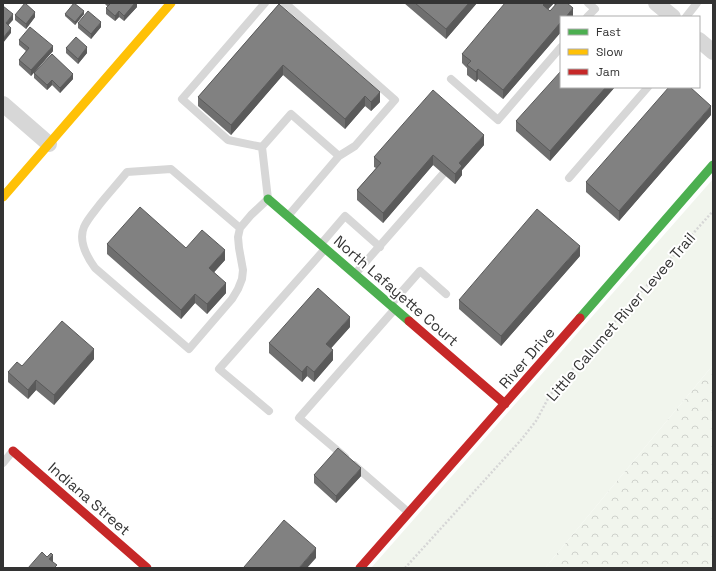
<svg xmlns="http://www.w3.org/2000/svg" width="716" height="571" font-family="'Space Grotesk',sans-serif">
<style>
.grass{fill:#f1f5ed}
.forest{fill:url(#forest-crowns)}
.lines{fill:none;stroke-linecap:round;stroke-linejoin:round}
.path{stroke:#d6d6d6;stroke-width:2.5;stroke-dasharray:2 2;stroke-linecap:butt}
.lane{stroke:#d7d7d7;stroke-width:8}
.street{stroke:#d7d7d7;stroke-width:16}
.fast{stroke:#4caf50;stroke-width:9}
.slow{stroke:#ffc107;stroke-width:9}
.jam{stroke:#c62828;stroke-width:9}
.wall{fill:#6f6f6f}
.shaded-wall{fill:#5a5a5a}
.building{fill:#818181;stroke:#5a5a5a}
.labels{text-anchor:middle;stroke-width:4;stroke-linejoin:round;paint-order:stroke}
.street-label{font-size:15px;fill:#333;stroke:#fff}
</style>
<defs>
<pattern id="forest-crowns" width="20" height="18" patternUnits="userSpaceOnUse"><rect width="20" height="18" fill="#f1f5ed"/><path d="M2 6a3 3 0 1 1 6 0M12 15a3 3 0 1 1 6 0" fill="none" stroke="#cfd2cc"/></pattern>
</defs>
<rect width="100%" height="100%" fill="#fff"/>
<!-- grass -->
<path class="grass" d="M713,179V365L545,568H371Z"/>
<!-- forest -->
<path class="forest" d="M713,365V568H545Z"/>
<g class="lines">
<!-- path -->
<path class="path" d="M405,568L521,440L536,421L550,395L713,211"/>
<!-- lane -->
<path class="lane" d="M285,3L395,100L355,146L339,156
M587,17L595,9L588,3
M686,17L697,3
M451,79L498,120L561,47
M262,147L228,140L182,99L265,3
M569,178L648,87
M240,228L171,169L127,172C118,183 109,193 100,204C95,211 88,218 84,227C78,241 87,257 95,268L189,349L232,299L238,289L242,279L243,270L239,248L238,237L240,228L251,215L268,199L262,147L291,114L339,156L288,216
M321,244L345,216L380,247
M355,274L450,166
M391,304L420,271L446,294
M269,411L219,369L325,249
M345,457L299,418L394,310
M3,463L12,452
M354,465L408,512"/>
<!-- street -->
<path class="street" d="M656,3L673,17
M699,40L713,52
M3,104L49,144"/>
<!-- fast -->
<path class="fast" d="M268,199L409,321
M580,318L713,165"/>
<!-- slow -->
<path class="slow" d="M3,197L171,3"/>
<!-- jam -->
<path class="jam" d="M409,321L505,404
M13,451L147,568
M360,568L580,318"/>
</g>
<!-- wall -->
<path class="wall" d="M104,3H137V7L124,21L119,17L115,21L106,14V8L108,7Z
M404,3H477L446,39Z
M554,3H567L573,17H561V32L503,99L478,79L476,82L467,75V68L462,63V54L554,3L548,9L550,11L555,6Z
M279,4L380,102L371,111L365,106L345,129L283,75L231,135L198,106V97Z
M65,14H84L75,25L65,16Z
M15,15L35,17L26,29L15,20Z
M78,23L101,27L91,39L78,28Z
M19,40L53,51L31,76L19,65V60L26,51L19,45Z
M66,48L87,53L78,64L66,53Z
M34,73L73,79L60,93L52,85L47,90L34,78Z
M561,87H615L550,161L516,131V121Z
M711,115L619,221L586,192V182Z
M484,145L462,170V175L455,184L433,165L383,223L357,200V190L376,168L374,167V157Z
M107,244L186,248L225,260L214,272L226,293L207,314L195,303L181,319L107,254Z
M580,256L501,346L459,309V300Z
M350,327L331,348L333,360L314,382L307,376L302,382L269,353V343Z
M94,359L54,405L36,390L28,399L8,382V372L22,366Z
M314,475L361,476L336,503L314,483Z"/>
<!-- shaded-wall -->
<path class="shaded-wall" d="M135,3H137V7L124,21V16Z
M469,3H477L446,39V29Z
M545,3H554L543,15V5Z
M573,8V17H566Z
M84,11V14L75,25V22Z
M119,11V17L115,21V16Z
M35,12V17L26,29V24Z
M13,14V20L6,28V23Z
M101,22V27L91,39V34Z
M561,22V32L503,99V90Z
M11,28V33L3,43V38Z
M53,46V51L31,76V70Z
M87,47V53L78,64V59Z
M283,65V75L231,135V125Z
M478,69V79L476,82V72Z
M73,74V79L60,93V88Z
M52,80V85L47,90V85Z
M606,87H615L550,161V151Z
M380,92V102L371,111V102Z
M365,96V106L345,129V119Z
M711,106V115L619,221V211Z
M484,135V145L462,170V175L455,184V174L459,163Z
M4,151V159H3V152Z
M433,155V165L383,223V213Z
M580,246V256L501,346V336Z
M225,250V260L209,278V268Z
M226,283V293L207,314V304Z
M195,294V303L181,319V310Z
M350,317V327L326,354V344Z
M94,349V359L54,405V395Z
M333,350V360L314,382V372Z
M307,366V376L302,382V372Z
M36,380V390L28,399V390Z
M361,468V476L336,503V496Z
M316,548V558L307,568H299Z
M53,555V564L49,559Z"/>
<!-- building -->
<path class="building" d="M25,3L35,12L26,24L15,15Z
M74,3L84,11L75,22L65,14Z
M110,3H135L124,16L119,11L115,16L106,8L110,4Z
M415,3H469L446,29Z
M505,3H545L543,5L550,11L557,3H567L573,8L566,17H561V22L503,90L478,69L476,72L467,65L471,61L462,54Z
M279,4L380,92L371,102L365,96L345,119L283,65L231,125L198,97Z
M3,6L13,14L6,23L11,28L3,38Z
M88,11L101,22L91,34L78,23Z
M30,27L53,46L31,70L19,60L29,48L19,40Z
M76,37L87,47L78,59L66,48Z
M52,54L73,74L60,88L52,80L47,85L34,73Z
M561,71V87H606L550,151L516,121Z
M669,87H690L711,106L619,211L586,182Z
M433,90L484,135L459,163L462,166L455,174L433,155L383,213L357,190L381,163L374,157Z
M140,207L186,248L202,230L225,250L209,268L226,283L207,304L195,294L181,310L107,244Z
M537,209L580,246L501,336L459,300Z
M318,288L350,317L326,344L333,350L314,372L307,366L302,372L269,343Z
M62,321L94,349L54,395L36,380L28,390L8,372L17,362L22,366Z
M338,448L361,468L336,496L314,475Z
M284,520L316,548L299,568H245L244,567Z
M42,552L47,557L51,553L53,555L49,559L57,565L54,568H28Z"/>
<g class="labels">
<!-- street labels -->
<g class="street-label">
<text transform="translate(396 291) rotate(41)" y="5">North Lafayette Court</text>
<text transform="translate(621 317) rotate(-49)" y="5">Little Calumet River Levee Trail</text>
<text transform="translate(527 358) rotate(-49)" y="5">River Drive</text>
<text transform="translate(89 499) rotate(41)" y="5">Indiana Street</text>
</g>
</g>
<!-- border -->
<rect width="716" height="571" fill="none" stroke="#333333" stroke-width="8"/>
<!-- legend -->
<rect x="560" y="16" width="140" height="72" fill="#ffffff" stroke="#adadad"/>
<rect x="568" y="29" width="20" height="6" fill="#4caf50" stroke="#adadad"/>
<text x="596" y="36" font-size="12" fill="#333333">Fast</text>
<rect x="568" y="49" width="20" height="6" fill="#ffc107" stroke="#adadad"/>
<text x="596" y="56" font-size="12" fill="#333333">Slow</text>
<rect x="568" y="69" width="20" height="6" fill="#c62828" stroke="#adadad"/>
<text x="596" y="76" font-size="12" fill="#333333">Jam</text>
</svg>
